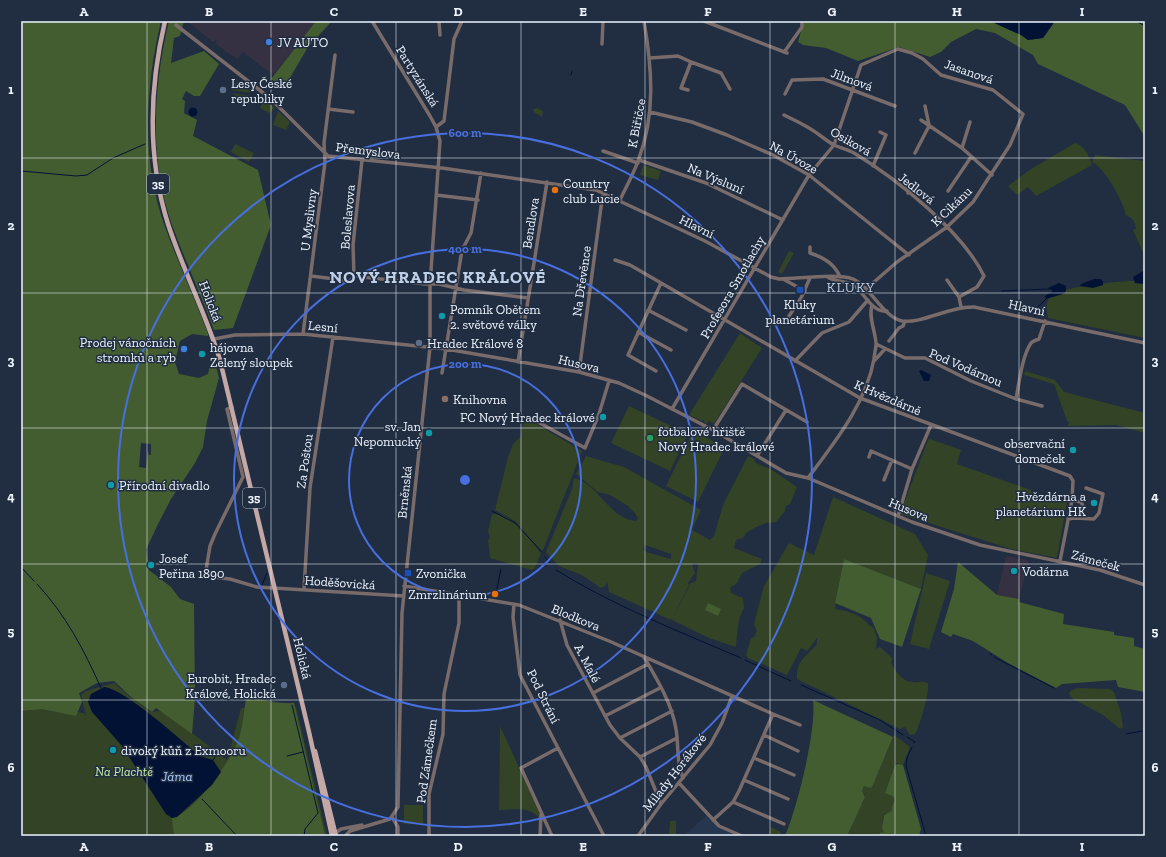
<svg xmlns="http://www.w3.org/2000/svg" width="1166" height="857" font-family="'Zilla Slab',serif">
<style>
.industrial{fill:#363142}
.built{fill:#25364e}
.green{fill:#334326;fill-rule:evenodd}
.forest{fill:#445d30;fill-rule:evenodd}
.water{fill:#021235}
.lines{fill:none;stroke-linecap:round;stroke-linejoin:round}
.stream{stroke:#021235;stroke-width:1}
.minor{stroke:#786b6a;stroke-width:3.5}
.major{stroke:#c4a8a6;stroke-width:4.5}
.grid{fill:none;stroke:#edf4fe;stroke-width:1;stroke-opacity:0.55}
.ring{fill:none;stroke:#476fe0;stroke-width:2}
.shop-dot{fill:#3f7fe0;stroke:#212d40;stroke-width:1.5}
.service-dot{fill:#5c6f8a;stroke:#212d40;stroke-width:1.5}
.food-dot{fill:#e8710a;stroke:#212d40;stroke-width:1.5}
.transit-dot{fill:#1a4fb4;stroke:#212d40;stroke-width:1.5}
.culture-dot{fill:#0f9aa8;stroke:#212d40;stroke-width:1.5}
.education-dot{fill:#8d6e63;stroke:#212d40;stroke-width:1.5}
.leisure-dot{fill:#2e9e5b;stroke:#212d40;stroke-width:1.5}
.labels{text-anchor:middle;stroke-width:3;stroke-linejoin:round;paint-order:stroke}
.shield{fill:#212d40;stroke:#b0b8c5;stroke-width:1}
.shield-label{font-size:12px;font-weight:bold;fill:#edf4fe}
.poi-label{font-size:13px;fill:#edf4fe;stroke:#212d40;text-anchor:start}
.street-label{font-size:13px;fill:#edf4fe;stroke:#212d40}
.park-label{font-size:13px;font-style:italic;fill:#c6eea6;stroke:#212d40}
.neighbourhood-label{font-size:14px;letter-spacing:1px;fill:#bfcfe7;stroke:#212d40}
.water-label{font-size:14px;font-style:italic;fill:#a8c8fe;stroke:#212d40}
.district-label{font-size:17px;font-weight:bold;letter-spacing:1px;fill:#bfcfe7;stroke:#212d40}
.centre{fill:#476fe0;stroke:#212d40;stroke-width:2}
.ring-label{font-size:12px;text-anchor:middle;font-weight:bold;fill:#476fe0;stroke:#212d40;stroke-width:3;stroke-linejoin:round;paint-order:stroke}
.neatline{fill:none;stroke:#edf4fe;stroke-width:1.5}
.grid-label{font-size:13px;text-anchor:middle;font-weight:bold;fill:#edf4fe}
</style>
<rect width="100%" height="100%" fill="#212d40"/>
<!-- industrial -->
<path class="industrial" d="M187,21H316L273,75L243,52L238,59L228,53L215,43L217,42L215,40L213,42Z
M1006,556L1029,560L1019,599L997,595Z"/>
<!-- built -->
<path class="built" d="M706,816L720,827L739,836H683Z"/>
<!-- green -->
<path class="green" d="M237,81L252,93L231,90Z
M231,93L251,96L247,102Z
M262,96L275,108L269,113L260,108L263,101L260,98Z
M537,108L543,111L542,117L534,112L533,109Z
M278,111L290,122L286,130L273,125Z
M1075,143C1084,145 1090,157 1092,165L1036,196L1028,187L1017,195L1008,186L1031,169Z
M235,144L254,153L249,162L231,152Z
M1095,155L1145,161V257L1133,230L1136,229C1135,222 1133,218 1126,215C1123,201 1105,168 1092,162Z
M643,165L661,171L658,180L640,175Z
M789,251L794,253L782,274L778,272Z
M1145,280V338L1048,318C1047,312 1045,306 1048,300C1055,285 1127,281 1145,280Z
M740,333L762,348L714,424L709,421L707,424L704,422V420L702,421L689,415Z
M1025,371L1055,380L1064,392L1145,413V433L1116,425L1068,426L1069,422L1067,421L1054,384L1024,375Z
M629,406L688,434L670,471L611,443Z
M526,420L533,422L582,451L543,550L541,551L515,521L495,510L508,457L513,444L521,436L522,428Z
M693,431L725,447L698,502L666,486Z
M930,439L961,450L957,464L1031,490V492L1067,502L1057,558L1011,549L900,514L928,440Z
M586,456L624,467L701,510L692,530L710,540L714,536L723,505L748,456L754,459L756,463L772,470L797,487L790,504L786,506L785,511L776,522L766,523L754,528L746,533L743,538L736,540L734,548L762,559L760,564L742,573L737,583L730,588L731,593L743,598L744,608C738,616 737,636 736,647L709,638L672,620V618L671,620L609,592L607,581L605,586L601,588L582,575L559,566L546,552L572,489L574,478C600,485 608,518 636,521L638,518L634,512L628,506L610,495L598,492L576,474ZM645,545L671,554V559L646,552L643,549ZM695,563L698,564L696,581L691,583L673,617L689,585L688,583L695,573L692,564Z
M833,497L915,534L928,555L921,589L844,559L835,603L836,609C846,611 856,613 864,620C868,623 869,626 874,628L877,638L876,649L880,647L893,659L891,662C894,670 903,682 912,682C918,683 921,680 928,683C930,691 919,729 915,734L910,735L905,727L900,729L797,679C796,660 807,656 817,644V638L807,651L801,648L787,675L748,658L746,655L751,638L754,637L757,631L754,624L764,586L789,543L814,555Z
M492,514C513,513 528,538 541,553L535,568L532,570L490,558L488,540L490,538L488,531Z
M926,573L950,581L929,649L910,644Z
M114,683L129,696L151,712L160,711L169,715L227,760L241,708L296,707L327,836H21V703L84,713L86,716L81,695L86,691Z
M1078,688L1110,689L1114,692L1121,713L1123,727L1120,729L1103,715L1073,699L1069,694L1070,691Z
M500,726L539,811V818C530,806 512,810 499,810Z
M894,735L910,747L903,765L897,763L895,765L885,793L894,797L896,800L892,807V811L890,813L884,814C881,822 883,826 884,833L881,832L877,836H847L861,803H863L865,796L862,791L864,786L873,785Z
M404,805H423V824H404Z
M670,821H676V836H669Z
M771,827L781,832L779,836L769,833Z"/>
<!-- forest -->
<path class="forest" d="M21,21H161C145,89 141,161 165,227C178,263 195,298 208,334V336L192,334L180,341L175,362L179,374L199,378L208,374L210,364L215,363L219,378L207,421L203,447L195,463L171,499L158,524L146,550L149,570L171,587L180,599L194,604L195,699L192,734L156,708L152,712L131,697L114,681L97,683L79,693L82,702L76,716L42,709L21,711ZM141,443L151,444V455H149L148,450L146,468L139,467Z
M169,21H184L180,36L174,38L171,63L204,51L219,64L200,96H194L186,91L182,99L185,101L184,113L197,120L193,136L258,170L271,225L233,328L214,330C201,295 185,260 172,225C149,159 153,88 169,21Z
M316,21H332L308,47L284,88L271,79Z
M804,21H990L1021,35L1028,40L1043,38L1055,21H1145V137L1125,105L1038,64L1033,55L995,33L976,29L951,42L941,52L930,57L899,47L858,61L826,48L803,45L798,42Z
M844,559L921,589L902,647L880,639L871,618L835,603Z
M958,562L997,595L1019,599V602L1064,614L1063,624L1114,632V635L1134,638V646L1145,649V692L1118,687L1116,680L1062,684L1056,688L1008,663L973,641L953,634L951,637L941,632L954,589Z
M708,603L721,609L718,616L705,610Z
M246,698C263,699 277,704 294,703L325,836H174L172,818C194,813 232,760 239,738C243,725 244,711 246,698Z
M813,700L893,737L873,785L871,788L864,786L862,791L865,797L847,836H785C797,808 817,729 813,700Z
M898,764L903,765L921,829L919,836H878L881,832L884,833L882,828L884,815L892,811V807L895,800L894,797L885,793L895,765Z"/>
<!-- water -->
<path class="water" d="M990,21H1055L1043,38L1028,40L1021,35Z
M188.5 112a4.5 4.5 0 1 1 9 0a4.5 4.5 0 1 1-9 0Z
M1145,270V284L1135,283L1133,277Z
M1094,279H1101L1103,282V285L1093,288L1080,286L1081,284Z
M1059,283L1066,286V291L1063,294L1046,299L1045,296L1053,291L1048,288Z
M921,370L931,375L929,381H924L919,371Z
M104,687C125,689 182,741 200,756L213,760L221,772L212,785L177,817L172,818L166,814L122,746L92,712L88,702L91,694Z"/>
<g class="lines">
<!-- stream -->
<path class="stream" d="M1136,21L1145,26
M571,75L572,71
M21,171L76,176L87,175L113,158L145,144
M1002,291L1050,289
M1035,316L1037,308L1046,299
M492,511L515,523L542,552
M545,557L550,563
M21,567L34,581
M556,570C614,606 678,631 741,658
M37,584C66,615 84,650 101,688
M262,585L267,573
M497,589L501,569
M990,654L992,655
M994,657L1054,688
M745,660L791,681
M801,685L880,720L903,735
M292,705L318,813L305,829L304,836
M1126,734L1142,731
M907,737L915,742L914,743
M912,747L907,758L906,766L926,836
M287,756L303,752
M213,760L217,754L218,748
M202,799L237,836"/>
<!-- minor -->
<path class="minor" d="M439,21L440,35
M704,21L787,53
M176,25L271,99L328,156L442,168L596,190L705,241L771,277L779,279C797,279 838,273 853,279C871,287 883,317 902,321C922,324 950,306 974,307L1145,343
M602,44L603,21
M785,51L802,27V21
M650,58L678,56L691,62L721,73L730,89
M688,90L681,88L691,62
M785,94L792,80L823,79L895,106
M925,106L929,125
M328,109L353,112
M650,112L692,122L727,135L773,155L809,175L909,255
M784,115C792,119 801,123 809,128C818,133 825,140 834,145C841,148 848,150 854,153C897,179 962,231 984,276L977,287L959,297L961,307
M921,120L962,148L992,175
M436,127L444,121L454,39L462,21
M962,148L970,122
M603,151L638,163
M915,153L929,126
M639,160L706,183L783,220
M873,166L886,135L880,132
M906,185L911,188L908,193
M948,191L971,157
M436,195L478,200
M620,200C626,187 633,175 638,161C656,115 652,68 644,21
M810,247V253C823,257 835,264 840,277
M615,260L630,265L860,398L1070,476L1073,481L1072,500L1060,561
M311,276L351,281L354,276
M354,276L425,284H439L464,290L528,298
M354,276L353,245L362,160
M829,278C838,283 849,280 856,287C865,295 873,313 887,311
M783,279L805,291
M947,280L959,297
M648,310L686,330
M789,316L801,298L810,278
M638,332L671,350
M303,334L325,162L324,143L335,55
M214,339L235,335L303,334L446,349L579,372L619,383L645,395L713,430L786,473L808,478L912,522L980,545L1100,570L1145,585
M889,341L899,328L903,326L905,321
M876,344L905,358H925L971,381L1016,399C1019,384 1022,356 1031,343C1033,341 1036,340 1039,339L1045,321
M795,361L822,333L849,322L868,300
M874,361L885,349
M518,362L547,182
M656,371L628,355L661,283
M579,372L603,192
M442,373L462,250L471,233L481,173
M1016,399L1042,406
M232,407L227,409L243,477L215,534L210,546L205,576L230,579L257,587L404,596
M672,409L809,175L834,145L861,65L898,49L912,53L923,59L941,75L993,90L1023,114L1010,145L973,202L947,227L897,262L866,289
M529,417L585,448L599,414L609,381
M713,430L742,384L807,422
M757,456L786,410
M869,457L871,451L912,469
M808,478C834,443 866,404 874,359C874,355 876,349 876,344C876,333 868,317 872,305
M884,480L892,460
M898,516L912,469L931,425
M1075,518L1094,519L1099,513L1103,494L1086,488
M1068,519L1075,518L1081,512L1083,506L1081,502L1072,500
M404,586L519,605L609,641L773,714L739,791L733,802L713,820
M304,589L310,488L333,337
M514,604L513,617L520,675L604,836
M560,620L567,645L610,725L620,738L640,757L646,767L661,804
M644,657C657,679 672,704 676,729C679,746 676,762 683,778
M593,693L648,664
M773,714L800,725
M605,716L660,688
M764,735L798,751
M620,738L672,711
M640,757L677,738
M754,758L794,775
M744,780L788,799
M679,783L719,826L742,836
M733,802L784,824
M392,817L398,827V836
M334,834L341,829L362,825
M345,836L350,831L390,819L398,807L402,613L430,347V285L440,141L436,127L430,116L372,21
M429,836V794L443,734L444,694L459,623V595
M540,836L541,814
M552,836L521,768L558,748
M638,836L661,804L710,745L722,723L732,696"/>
<!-- major -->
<path class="major" d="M165,21C149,89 147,157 168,224C183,270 206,314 220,360L309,732L332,836
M315,751L336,836"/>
</g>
<!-- grid -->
<path class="grid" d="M147,21V836M271,21V836M396,21V836M521,21V836M645,21V836M770,21V836M895,21V836M1019,21V836M21,158H1145M21,293H1145M21,428H1145M21,564H1145M21,700H1145"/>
<!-- distance rings -->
<g class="ring">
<circle cx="465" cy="480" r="116"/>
<circle cx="465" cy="480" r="231"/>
<circle cx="465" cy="480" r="347"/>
</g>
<!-- markers -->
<g class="shop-dot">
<circle cx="269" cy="42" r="4"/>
<circle cx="184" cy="349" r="4"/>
</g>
<g class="service-dot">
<circle cx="223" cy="90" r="4"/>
<circle cx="419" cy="343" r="4"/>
<circle cx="284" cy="685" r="4"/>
</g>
<g class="food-dot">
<circle cx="555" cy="190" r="4"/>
<circle cx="495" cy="594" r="4"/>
</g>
<g class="transit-dot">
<rect x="796" y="286" width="8" height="8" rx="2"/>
<rect x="404" y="569" width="8" height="8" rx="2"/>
</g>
<g class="culture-dot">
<circle cx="442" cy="316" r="4"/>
<circle cx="202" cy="354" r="4"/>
<circle cx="603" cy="417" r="4"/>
<circle cx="429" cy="433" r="4"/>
<circle cx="1073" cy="450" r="4"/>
<circle cx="111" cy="485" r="4"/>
<circle cx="1094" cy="503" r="4"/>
<circle cx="151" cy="565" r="4"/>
<circle cx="1014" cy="571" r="4"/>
<circle cx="113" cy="750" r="4"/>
</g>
<circle class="education-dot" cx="445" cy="399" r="4"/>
<circle class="leisure-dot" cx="650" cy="438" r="4"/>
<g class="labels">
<!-- shield labels -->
<g class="shield">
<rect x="147" y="174" width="22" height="20" rx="3"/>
<rect x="243" y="488" width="22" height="20" rx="3"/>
</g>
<g class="shield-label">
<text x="158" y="188">35</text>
<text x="254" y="502">35</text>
</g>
<!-- poi labels -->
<g class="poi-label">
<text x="277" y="47">JV AUTO</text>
<text x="231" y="88">Lesy České<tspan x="231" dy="15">republiky</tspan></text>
<text x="563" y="188">Country<tspan x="563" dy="15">club Lucie</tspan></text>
<text x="800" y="309" text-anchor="middle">Kluky<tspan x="800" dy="15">planetárium</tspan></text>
<text x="450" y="314">Pomník Obětem<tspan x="450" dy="15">2. světové války</tspan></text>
<text x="176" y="347" text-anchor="end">Prodej vánočních<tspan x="176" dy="15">stromků a ryb</tspan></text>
<text x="427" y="348">Hradec Králové 8</text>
<text x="210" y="352">hájovna<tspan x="210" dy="15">Zelený sloupek</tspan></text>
<text x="453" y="404">Knihovna</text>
<text x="595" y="422" text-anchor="end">FC Nový Hradec králové</text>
<text x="421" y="431" text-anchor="end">sv. Jan<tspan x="421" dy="15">Nepomucký</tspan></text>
<text x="658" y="436">fotbalové hřiště<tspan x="658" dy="15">Nový Hradec králové</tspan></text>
<text x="1065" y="448" text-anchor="end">observační<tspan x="1065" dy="15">domeček</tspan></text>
<text x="119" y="490">Přírodní divadlo</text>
<text x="1086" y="501" text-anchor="end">Hvězdárna a<tspan x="1086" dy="15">planetárium HK</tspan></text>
<text x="159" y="563">Josef<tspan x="159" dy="15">Peřina 1890</tspan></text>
<text x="1022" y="576">Vodárna</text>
<text x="416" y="578">Zvonička</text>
<text x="487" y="599" text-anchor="end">Zmrzlinárium</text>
<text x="276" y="683" text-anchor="end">Eurobit, Hradec<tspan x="276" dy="15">Králové, Holická</tspan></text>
<text x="121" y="755">divoký kůň z Exmooru</text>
</g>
<!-- street labels -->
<g class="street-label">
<text transform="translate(969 71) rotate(19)" y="5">Jasanová</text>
<text transform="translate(418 76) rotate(58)" y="5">Partyzánská</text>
<text transform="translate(852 79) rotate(20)" y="5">Jilmová</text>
<text transform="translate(636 123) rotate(-79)" y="5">K Biřičce</text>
<text transform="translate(851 141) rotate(30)" y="5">Osiková</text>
<text transform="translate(368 150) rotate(7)" y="5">Přemyslova</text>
<text transform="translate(794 157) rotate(29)" y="5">Na Úvoze</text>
<text transform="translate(716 178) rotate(23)" y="5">Na Výsluní</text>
<text transform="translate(917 188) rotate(38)" y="5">Jedlová</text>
<text transform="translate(951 206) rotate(-44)" y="5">K Cikánu</text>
<text transform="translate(347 217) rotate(-85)" y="5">Boleslavova</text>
<text transform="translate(308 220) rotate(-83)" y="5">U Myslivny</text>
<text transform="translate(530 223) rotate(-81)" y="5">Bendlova</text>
<text transform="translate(697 226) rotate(26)" y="5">Hlavní</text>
<text transform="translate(581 281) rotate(-82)" y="5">Na Dřevěnce</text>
<text transform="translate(732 287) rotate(-60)" y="5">Profesora Smotlachy</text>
<text transform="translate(211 301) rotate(69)" y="5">Holická</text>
<text transform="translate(1027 307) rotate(12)" y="5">Hlavní</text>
<text transform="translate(323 326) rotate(6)" y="5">Lesní</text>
<text transform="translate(579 363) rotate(13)" y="5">Husova</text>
<text transform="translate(966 367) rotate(23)" y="5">Pod Vodárnou</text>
<text transform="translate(888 397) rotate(23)" y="5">K Hvězdárně</text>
<text transform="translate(304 461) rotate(-82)" y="5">Za Poštou</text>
<text transform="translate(404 492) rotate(-84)" y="5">Brněnská</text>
<text transform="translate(909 509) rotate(22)" y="5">Husova</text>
<text transform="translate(1096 560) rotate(15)" y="5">Zámeček</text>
<text transform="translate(340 582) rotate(4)" y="5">Hoděšovická</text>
<text transform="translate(576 617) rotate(22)" y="5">Blodkova</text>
<text transform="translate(303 658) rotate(77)" y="5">Holická</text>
<text transform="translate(588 663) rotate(62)" y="5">A. Malé</text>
<text transform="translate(544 696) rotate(64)" y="5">Pod Strání</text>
<text transform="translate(426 761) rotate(-82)" y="5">Pod Zámečkem</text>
<text transform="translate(674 772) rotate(-52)" y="5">Milady Horákové</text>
</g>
<!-- park labels -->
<g class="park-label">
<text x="124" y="776">Na Plachtě</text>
</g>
<!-- neighbourhood labels -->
<g class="neighbourhood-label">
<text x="851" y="292">KLUKY</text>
</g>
<!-- water labels -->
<g class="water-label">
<text x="177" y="781">Jáma</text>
</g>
<!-- district labels -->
<g class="district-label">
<text x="438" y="283">NOVÝ HRADEC KRÁLOVÉ</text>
</g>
</g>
<circle cx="465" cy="480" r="6" class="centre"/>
<g class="ring-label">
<text x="465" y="137">600 m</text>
<text x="465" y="253">400 m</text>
<text x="465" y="368">200 m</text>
</g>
<!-- border -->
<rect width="1166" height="857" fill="none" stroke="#212d40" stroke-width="44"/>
<rect x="22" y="22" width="1122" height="813" class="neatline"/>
<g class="grid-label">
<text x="84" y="16">A</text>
<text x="209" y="16">B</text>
<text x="334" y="16">C</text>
<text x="458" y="16">D</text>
<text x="583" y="16">E</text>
<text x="708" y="16">F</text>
<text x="832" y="16">G</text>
<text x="957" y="16">H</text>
<text x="1082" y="16">I</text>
<text x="11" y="94">1</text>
<text x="1155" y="94">1</text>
<text x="11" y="230">2</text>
<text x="1155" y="230">2</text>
<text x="11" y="365">3</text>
<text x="1155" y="365">3</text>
<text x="11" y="501">4</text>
<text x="1155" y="501">4</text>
<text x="11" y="636">5</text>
<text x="1155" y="636">5</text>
<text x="11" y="772">6</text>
<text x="1155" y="772">6</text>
<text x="84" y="851">A</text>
<text x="209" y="851">B</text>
<text x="334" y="851">C</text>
<text x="458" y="851">D</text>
<text x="583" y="851">E</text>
<text x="708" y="851">F</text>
<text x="832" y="851">G</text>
<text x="957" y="851">H</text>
<text x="1082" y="851">I</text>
</g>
</svg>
